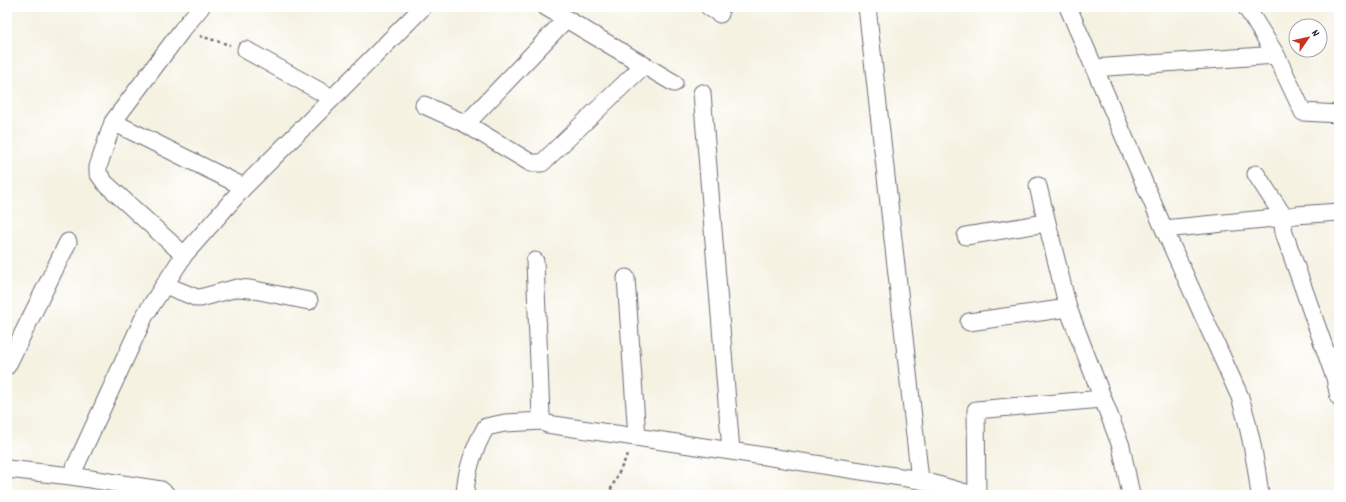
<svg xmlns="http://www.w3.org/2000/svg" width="1346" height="502" font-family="Dekko,sans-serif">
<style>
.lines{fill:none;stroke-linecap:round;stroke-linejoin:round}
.street-casing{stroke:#6c6b75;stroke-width:19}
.path{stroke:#6c6b75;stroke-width:2.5;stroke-dasharray:3 3;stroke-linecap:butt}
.street{stroke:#fff;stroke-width:17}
</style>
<rect width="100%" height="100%" fill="#fff"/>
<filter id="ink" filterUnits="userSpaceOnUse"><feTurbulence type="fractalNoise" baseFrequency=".025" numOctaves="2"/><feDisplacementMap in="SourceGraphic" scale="8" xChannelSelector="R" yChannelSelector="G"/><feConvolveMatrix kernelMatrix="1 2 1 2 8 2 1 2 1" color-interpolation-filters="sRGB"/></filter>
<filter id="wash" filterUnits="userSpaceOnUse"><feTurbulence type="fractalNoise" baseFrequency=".012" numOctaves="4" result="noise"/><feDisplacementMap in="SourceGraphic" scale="16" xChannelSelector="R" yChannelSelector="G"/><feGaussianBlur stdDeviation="0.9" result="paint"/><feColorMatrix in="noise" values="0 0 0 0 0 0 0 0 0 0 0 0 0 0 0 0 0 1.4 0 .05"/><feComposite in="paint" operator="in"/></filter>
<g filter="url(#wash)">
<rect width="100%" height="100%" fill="#f5f2e2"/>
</g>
<g filter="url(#ink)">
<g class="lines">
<!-- street casing -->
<g class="street-casing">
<path id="street" d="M546,7L674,83
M709,7L720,14
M867,7L920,480
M1068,7L1164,229L1240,397C1250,429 1256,461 1260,495
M1246,7L1276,55L1303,112L1339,114
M246,50L332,98
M1094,68L1276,55
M702,93L731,451
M424,105L466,124L531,163H542L644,65
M113,122L244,187
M466,124L566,19
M1038,186L1068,308L1121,446L1131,495
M1339,212L1296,215L1284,217L1283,224L1284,233L1335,378L1339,397
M1164,229L1284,217L1256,174
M966,236L1046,223
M184,255L105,183L98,173V167L113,122L182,30L201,7
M535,261L541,416L543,421L547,424L731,451L920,480L973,495
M626,278L637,437
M165,285L197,298H200L237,288L250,289L309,301
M969,322L1068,308
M7,366L68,242
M7,469L71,476L161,490L167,495
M71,476L145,315L184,255L244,187L423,7
M465,495C466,471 474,448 486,427L505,423L543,421
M977,495L976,410L1102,399"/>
</g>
<!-- path -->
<path class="path" d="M200,36L230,45
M608,495L628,454"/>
<!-- street -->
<use href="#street" class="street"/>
</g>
</g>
<!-- margin -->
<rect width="1346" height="502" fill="none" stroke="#fff" stroke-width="24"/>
<!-- north arrow -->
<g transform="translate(1308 38) rotate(56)"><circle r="19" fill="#ffffff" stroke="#a7a7b1"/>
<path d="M0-3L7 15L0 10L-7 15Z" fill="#c8321e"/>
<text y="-6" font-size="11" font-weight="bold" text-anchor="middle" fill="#22223b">N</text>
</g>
</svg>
